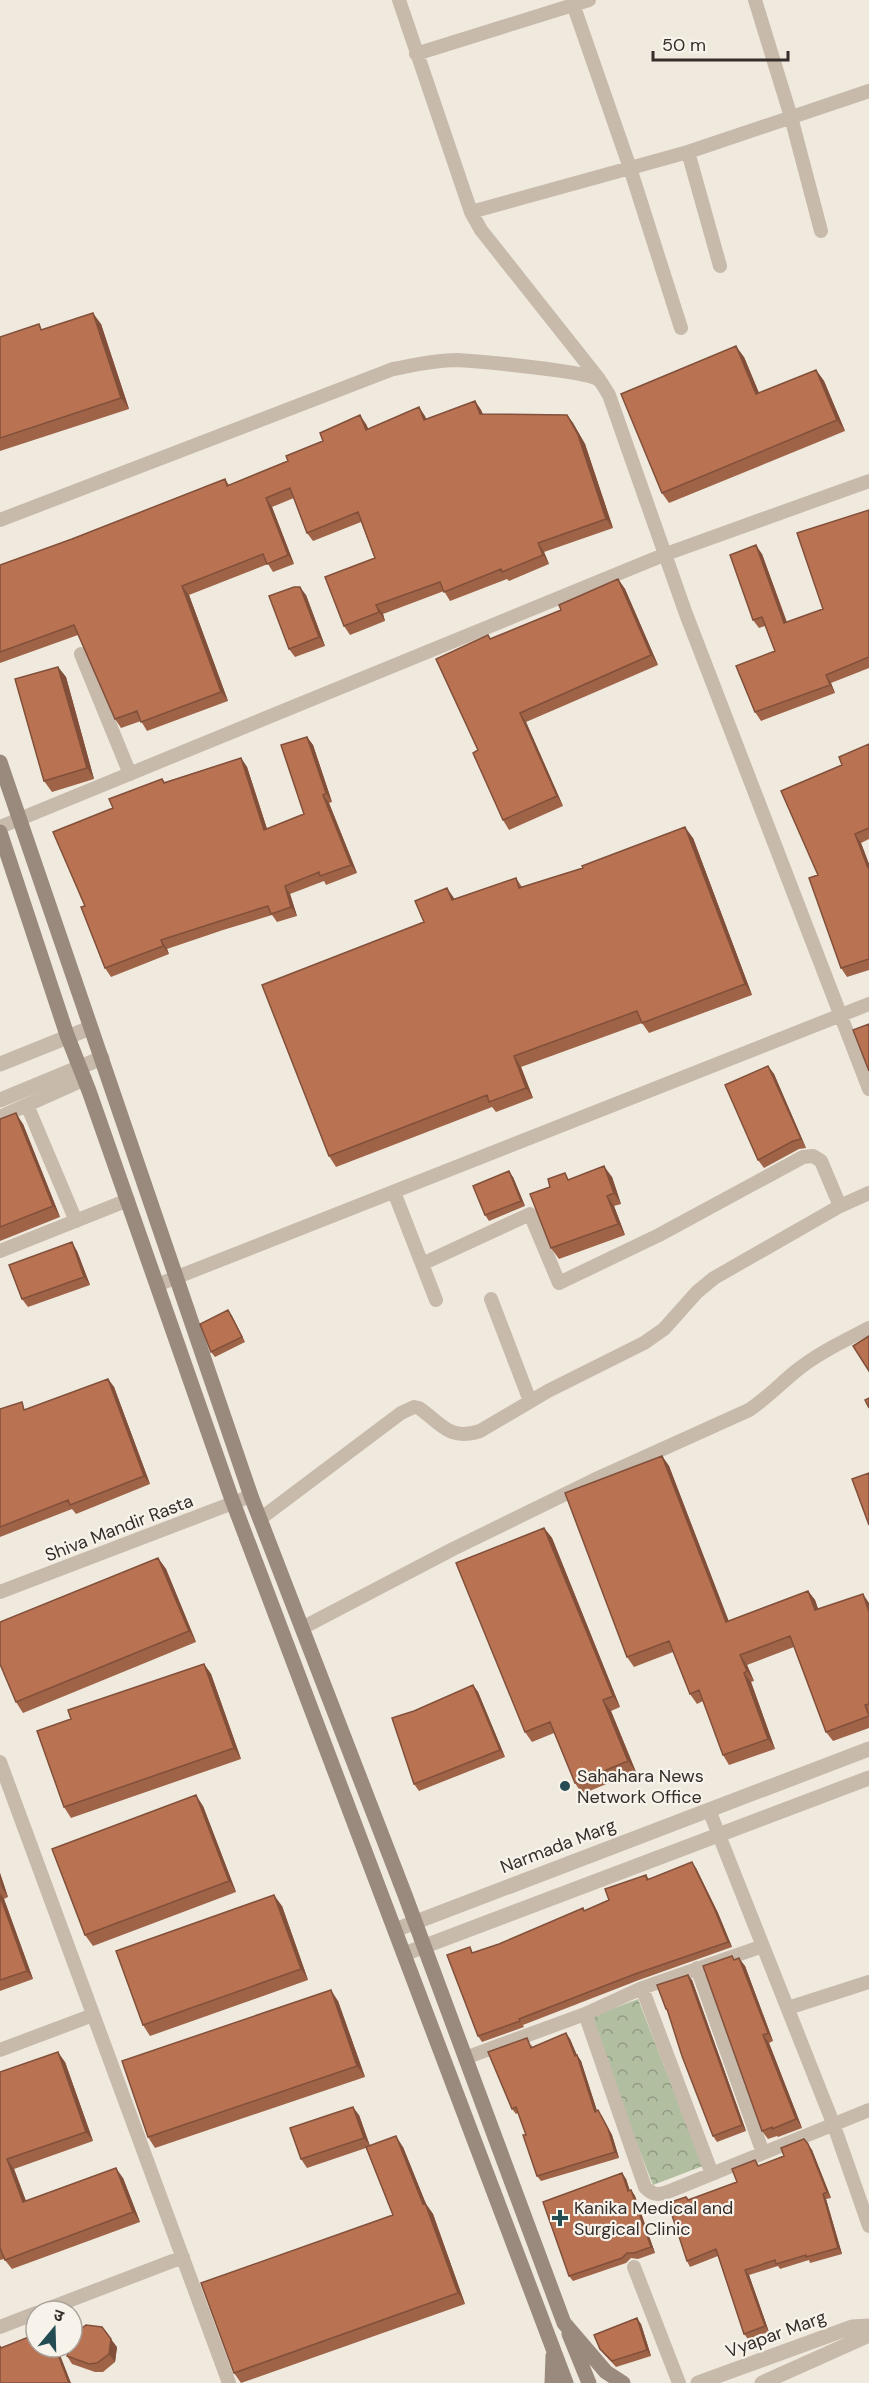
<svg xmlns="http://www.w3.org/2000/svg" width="869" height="2383" font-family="'DM Sans','Noto Sans Devanagari',sans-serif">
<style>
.park{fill:url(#park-crowns)}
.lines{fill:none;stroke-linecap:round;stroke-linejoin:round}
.minor{stroke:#c7baab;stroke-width:14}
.tertiary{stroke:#c7baab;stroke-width:15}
.secondary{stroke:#9a8a7d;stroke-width:15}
.wall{fill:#9f6347}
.shaded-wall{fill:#82503a}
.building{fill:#b97353;stroke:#82503a;stroke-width:1.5}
.poi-dot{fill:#234c53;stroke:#f8f3ea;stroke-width:2}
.labels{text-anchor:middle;stroke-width:4.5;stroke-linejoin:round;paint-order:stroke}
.street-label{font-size:18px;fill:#362e2a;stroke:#f8f3ea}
.poi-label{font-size:18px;fill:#362e2a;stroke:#f8f3ea;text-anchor:start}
</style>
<defs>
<pattern id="park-crowns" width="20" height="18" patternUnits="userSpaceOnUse" patternTransform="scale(1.5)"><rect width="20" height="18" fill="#b1bea0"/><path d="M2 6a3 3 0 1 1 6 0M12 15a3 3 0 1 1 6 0" fill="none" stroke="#919b83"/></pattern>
</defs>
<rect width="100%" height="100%" fill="#f0e9de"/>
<!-- park -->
<path class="park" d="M638,1999L703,2166L653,2185L588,2018Z"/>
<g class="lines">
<!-- minor -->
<path class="minor" d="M399,0L471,212L481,230L599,379
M755,0L791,117L821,231
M573,4L630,168L681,328
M416,54L589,0
M688,152L720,266
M471,212L688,152L869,91
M0,520L393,369C414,365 435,360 457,360C476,361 588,371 599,380C603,384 606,391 609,395L686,614L869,1089
M81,654L130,774
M0,827L666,554L869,481
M27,1105L76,1221
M0,1117L85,1079
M394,1192L436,1300
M0,1251L128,1200
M422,1264L530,1214L559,1283L659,1235L803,1157L813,1156L821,1161L840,1206
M157,1285L869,1004
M491,1299L530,1401
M260,1519L401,1413L414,1407L419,1408C442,1424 449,1441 480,1431L548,1391L644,1343L664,1329L697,1292L714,1278L840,1206L869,1193
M0,1592L251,1496
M302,1628L453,1549L594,1480L749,1410C766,1399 780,1384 796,1371C818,1353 844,1341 869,1328
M0,1762L229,2383
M709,1810L833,2123L869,2226
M697,1968L763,2153
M642,1988L712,2174
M788,2008L869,1982
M585,2014L645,2187C653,2196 659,2195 670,2191L869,2110
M0,2050L93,2015
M465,2058L585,2014L642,1988L763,1946
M634,2267L679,2383
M42,2311L183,2257
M0,2327L36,2313"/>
<!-- tertiary -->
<path class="tertiary" d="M0,1064L90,1028
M0,1100L102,1058
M395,1930L869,1749
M404,1954L869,1778
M698,2383L852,2327L869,2326
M762,2383L869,2335"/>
<!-- secondary -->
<path class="secondary" d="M0,762L251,1496L405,1895L564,2323L606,2372L623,2383
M0,832L67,1035L89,1091L231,1497L566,2383
M569,2334L589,2383
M552,2383L553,2356"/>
</g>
<!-- wall -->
<path class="wall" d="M101,324L129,409L0,451V337L43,330Z
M744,357L759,393L816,370L824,381L845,431L669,503L662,493Z
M475,401L481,410L483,414L567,415L573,423L585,444L613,528L544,552L549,564L509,581L507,579L450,601L444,591L383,614L385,621L350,635L344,626L375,558L361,522L313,541L307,533L294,498L272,507L294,564L273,572L268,564L189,595L228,701L147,731L141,721L121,728L115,719L78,635L0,663V565L72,539L225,479L229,485L288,461L366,424L368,429L419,407L426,420Z
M869,510V668L831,683L835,693L761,721L755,712L775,651L765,626L759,628L753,620L762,554L787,622L823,609Z
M618,579L625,589L658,665L526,722L563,806L509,830L503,820L478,750L491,639L561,610Z
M306,595L325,646L295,657L289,649Z
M58,667L66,677L94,779L52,792L44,781Z
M307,737L313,745L332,802L329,803L357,873L326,885L324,881L290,894L297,916L277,922L272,915L223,930L167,949L169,954L111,977L105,968L85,906L113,808L162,779L165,782L241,758L247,767L267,829L304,814Z
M869,744V839L861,843L869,864V970L847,977L841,968L818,875L842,765Z
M693,838L752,995L649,1033L642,1023L521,1067L533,1098L496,1112L492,1107L336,1167L329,1156L424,922L454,899L516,878L522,887Z
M768,1066L774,1074L806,1148L799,1149L764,1168L758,1160Z
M0,1119L23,1124L60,1217L0,1241Z
M513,1177L525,1206L489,1221L485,1215Z
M612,1177L621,1204L614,1206L625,1235L559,1259L551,1248Z
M77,1251L90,1285L28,1307L22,1299Z
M228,1310L232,1316L245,1342L215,1357L211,1352Z
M108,1379L114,1387L150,1484L76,1514L72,1509L0,1537V1409L27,1410Z
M662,1456L669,1466L728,1621L808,1591L815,1600L818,1609L869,1603V1728L833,1741L826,1732L794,1647L747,1665L754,1681L751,1682L775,1749L729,1765L723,1755L703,1701L697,1704L690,1694L673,1652L634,1667L627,1657Z
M544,1528L552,1538L620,1707L611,1711L636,1772L582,1794L575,1783L554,1733L532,1742L525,1732Z
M158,1558L166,1569L196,1642L23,1713L16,1702Z
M204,1664L211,1674L241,1759L71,1818L64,1807Z
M473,1685L478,1692L505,1757L419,1791L414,1784V1711Z
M203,1806L236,1892L93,1946L85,1935Z
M696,1868L718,1913L732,1947L639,1980L523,2025L524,2027L482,2042L478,2036L474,1952L499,1944L583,1908L584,1911L609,1900L646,1875L649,1879Z
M0,1873L8,1897L4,1899L33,1979L0,1991Z
M282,1906L308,1980L150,2036L143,2025Z
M735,1960L745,1966L773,2041L769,2043L802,2128L778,2137L777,2136L768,2139L762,2131Z
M692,1980L746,2131L717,2142L713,2136L669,2014L666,2009Z
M338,2001L365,2077L155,2148L148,2137Z
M566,2033L570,2039L577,2055L581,2061L597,2111L602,2116L612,2135L619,2158L541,2181L537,2176L526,2135L518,2113L516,2114L512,2109L531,2044L532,2047Z
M65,2062L93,2141L14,2169L26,2201L123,2178L140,2222L12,2269L4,2259L0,2260V2072Z
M359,2115L370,2146L403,2147L426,2204L433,2214L465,2304L241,2383L234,2373L393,2215L366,2148L307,2168L301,2159Z
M804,2139L812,2150L831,2198L826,2199L842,2254L810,2263L809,2260L780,2269L778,2266L749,2275L769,2332L748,2339L744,2334L718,2256L690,2267L687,2261L737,2182L755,2160L759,2166L784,2156Z
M622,2173L626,2179L630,2191L631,2190L635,2196L655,2253L638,2259L631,2258L626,2263L573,2281L569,2276Z
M641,2324L651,2356L616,2367L604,2354L600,2349Z
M117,2347L115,2362L103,2372H95L72,2364L67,2356Z"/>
<!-- shaded-wall -->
<path class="shaded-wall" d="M93,313L101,324L129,409L121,398Z
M736,346L744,357L764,405L756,394Z
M816,370L824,381L845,431L837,420Z
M475,401L481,410L486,423L480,414Z
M419,407L425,416L431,429L424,420Z
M360,415L366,424L373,439L366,430Z
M567,415L573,423L585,444L613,528L606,519Z
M266,498L272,507L294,564L288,555Z
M538,543L544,552L549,564L543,555Z
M756,545L762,554L790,632L784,623Z
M618,579L625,589L658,665L651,655Z
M182,586L189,595L228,701L221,692Z
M300,587L306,595L325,646L319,637Z
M376,605L383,614L385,621L379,612Z
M58,667L66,677L94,779L87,768Z
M826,675L831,683L835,693L830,685Z
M520,713L526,722L563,806L557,796Z
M307,737L313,745L332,802L326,793Z
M241,758L247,767L270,838L264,830Z
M323,795L329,803L357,873L351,865Z
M685,827L693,838L752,995L745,984Z
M855,834L861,843L869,864V870Z
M285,886L290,894L297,916L291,907Z
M447,888L454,898L459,910L452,900Z
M161,940L167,949L169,954L163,946Z
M514,1056L521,1067L533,1098L526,1088Z
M768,1066L774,1074L806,1148L801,1139Z
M16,1113L23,1124L60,1217L53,1206Z
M604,1166L612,1177L621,1204L614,1193Z
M509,1171L513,1177L525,1206L521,1201Z
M607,1196L614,1206L625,1235L618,1224Z
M72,1242L77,1251L90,1285L84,1277Z
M228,1310L232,1316L245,1342L242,1337Z
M108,1379L114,1387L150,1484L144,1476Z
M662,1456L669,1466L733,1632L726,1622Z
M544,1528L552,1538L620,1707L613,1696Z
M158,1558L166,1569L196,1642L189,1631Z
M808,1591L815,1600L822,1620L815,1610Z
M863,1594L869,1603V1612Z
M740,1655L747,1665L754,1681L747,1671Z
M204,1664L211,1674L241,1759L234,1748Z
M744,1673L751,1682L775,1749L768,1739Z
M473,1685L478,1692L505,1757L500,1750Z
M603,1700L611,1711L636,1772L628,1761Z
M196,1795L203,1806L236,1892L229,1881Z
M692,1862L696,1868L718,1913L732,1947L728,1942Z
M0,1873L8,1897L2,1888L0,1882Z
M0,1893L4,1899L33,1979L27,1971L0,1896Z
M274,1895L282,1906L308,1980L301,1969Z
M739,1958L745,1966L773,2041L768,2033Z
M688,1975L692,1980L746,2131L742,2125Z
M331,1990L338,2001L365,2077L357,2066Z
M566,2033L570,2039L579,2061L577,2055L581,2061L599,2117L595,2112Z
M763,2035L769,2043L802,2128L796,2119Z
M58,2052L65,2062L93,2141L86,2132Z
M353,2107L359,2115L370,2146L364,2138Z
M598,2110L612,2135L619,2158L615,2152Z
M396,2136L403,2147L426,2204L433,2214L465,2304L458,2293Z
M808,2144L812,2150L831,2198L827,2192Z
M7,2159L14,2169L30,2212L23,2202Z
M116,2168L123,2178L140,2222L133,2212Z
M622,2173L626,2179L632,2197L628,2191Z
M631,2190L635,2196L655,2253L651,2247Z
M823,2194L826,2199L842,2254L838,2248Z
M745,2270L749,2275L769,2332L765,2326Z
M637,2318L641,2324L651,2356L647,2350Z
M111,2339L117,2347L115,2362L109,2354Z
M55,2347H57L71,2383H69Z"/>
<!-- building -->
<path class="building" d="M93,313L121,398L0,438V337L39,324L41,330Z
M736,346L756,394L816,370L837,420L662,493L621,394Z
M475,401L480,414L567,415L578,435L606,519L538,543L543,555L502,572L501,569L444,592L440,582L376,605L379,612L344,626L325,577L375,558L358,512L307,533L290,488L266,498L288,555L267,564L263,554L182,586L221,692L141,722L137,711L115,719L74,625L0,652V565L72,539L225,479L227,486L288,461L286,456L323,441L320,433L360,415L366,430L419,407L424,420Z
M869,510V657L826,675L830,685L755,712L736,666L775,651L762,617L753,620L730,555L756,545L784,623L823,609L797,533Z
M618,579L651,655L520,713L557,796L503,820L473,753L478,750L436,659L488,635L490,639L561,610L559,605Z
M294,587H300L319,637L289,649L269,596Z
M58,667L87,768L44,781L15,679Z
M307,737L326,793L323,795L351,865L320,876L319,872L285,886L291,907L271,914L268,906L217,922L161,940L163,946L105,968L81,907L85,906L53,832L113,808L109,799L162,779L164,783L241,758L264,830L304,814L281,745Z
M869,744V828L855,834L868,868H869V959L841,968L809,878L818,875L781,791L842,765L839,757Z
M685,827L745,984L642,1023L637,1011L514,1056L526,1088L489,1102L487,1095L329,1156L262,985L424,922L415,901L447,888L452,900L516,878L519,888L583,868L582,866Z
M869,1024V1071L853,1030Z
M768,1066L801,1139L793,1141L758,1160L725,1085Z
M16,1113L53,1206L0,1227V1119Z
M604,1166L614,1193L607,1196L618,1224L551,1248L530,1194L550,1187L548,1179L565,1173L568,1180Z
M509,1171L521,1201L485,1215L473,1186Z
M72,1242L84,1277L22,1299L9,1265Z
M228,1310L242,1337L211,1352L200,1324Z
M869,1336V1371L853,1346Z
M108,1379L144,1476L70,1505L68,1500L0,1527V1409L22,1402L24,1410Z
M869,1398V1408L865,1400Z
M662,1456L726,1622L808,1591L815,1610L863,1594L869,1612V1704L865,1705L869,1716L826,1732L790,1636L740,1655L747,1671L744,1673L768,1739L723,1755L699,1690L690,1694L669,1641L627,1657L565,1493Z
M869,1473V1525L852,1479Z
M544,1528L613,1696L603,1700L628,1761L575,1783L550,1722L525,1732L456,1563Z
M158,1558L189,1631L16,1702L0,1664V1622Z
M204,1664L234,1748L64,1807L37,1731L71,1719L68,1710Z
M473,1685L500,1750L414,1784L392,1718L414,1711Z
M196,1795L229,1881L85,1935L52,1849Z
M692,1862L714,1908L728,1942L635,1974L519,2019L520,2021L478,2036L447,1955L470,1947L472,1953L499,1944L583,1908L584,1911L609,1900L605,1889L646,1875L647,1880Z
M274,1895L301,1969L143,2025L116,1951Z
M0,1896L27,1971L0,1980Z
M732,1956L734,1960L739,1958L768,2033L763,2035L796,2119L772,2129V2127L762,2131L703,1966Z
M688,1975L742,2125L713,2136L682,2056L667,2009H666L657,1985Z
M331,1990L357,2066L148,2137L122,2061Z
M566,2033L575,2056L577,2055L595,2112L598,2110L608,2129L615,2152L537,2176L523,2135H526L516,2107L512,2109L488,2052L527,2038L531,2048Z
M58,2052L86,2132L7,2159L23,2202L116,2168L133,2212L5,2260L0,2248V2072Z
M353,2107L364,2138L301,2159L290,2128Z
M396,2136L423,2204L425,2203L458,2293L234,2373L201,2283L393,2215L366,2147Z
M804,2139L808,2144L827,2192L823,2194L838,2248L806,2257V2255L776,2264L775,2260L745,2270L765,2326L744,2334L716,2249L687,2261L668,2203L686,2197L688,2200L737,2182L732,2169L755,2160L758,2166L784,2156L781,2148Z
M622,2173L628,2191L631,2190L651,2247L634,2253H627L622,2258L569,2276L543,2202Z
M637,2318L647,2350L612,2361L600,2349L594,2335Z
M86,2325L102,2327L111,2339L109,2354L97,2363L89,2364L67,2356L70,2347H72V2340L74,2334Z
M36,2334V2347H55L69,2383H0V2346L1,2348Z"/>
<!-- markers -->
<g class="poi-dot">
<circle cx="565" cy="1786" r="6"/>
<path d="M557 2209h6v6h6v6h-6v6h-6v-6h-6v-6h6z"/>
</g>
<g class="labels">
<!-- street labels -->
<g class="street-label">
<text transform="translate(119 1528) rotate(-21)" y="6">Shiva Mandir Rasta</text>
<text transform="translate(558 1846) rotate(-21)" y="6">Narmada Marg</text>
<text transform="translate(776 2334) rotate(-20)" y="6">Vyapar Marg</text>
</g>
<!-- poi labels -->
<g class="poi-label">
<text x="577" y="1782">Sahahara News<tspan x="577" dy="21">Network Office</tspan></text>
<text x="574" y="2214">Kanika Medical and<tspan x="574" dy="21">Surgical Clinic</tspan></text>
</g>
</g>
<!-- north arrow -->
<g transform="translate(54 2329) rotate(19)"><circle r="28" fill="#f8f3ea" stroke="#aaa49d" stroke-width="1.5"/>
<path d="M0-4.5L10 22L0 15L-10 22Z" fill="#234c53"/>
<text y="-9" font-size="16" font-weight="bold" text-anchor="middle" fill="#362e2a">उ</text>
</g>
<!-- scale -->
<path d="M653 51v9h135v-9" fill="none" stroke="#362e2a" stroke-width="3"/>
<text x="662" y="51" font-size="18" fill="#362e2a" stroke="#f8f3ea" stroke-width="4.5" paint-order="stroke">50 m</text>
</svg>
